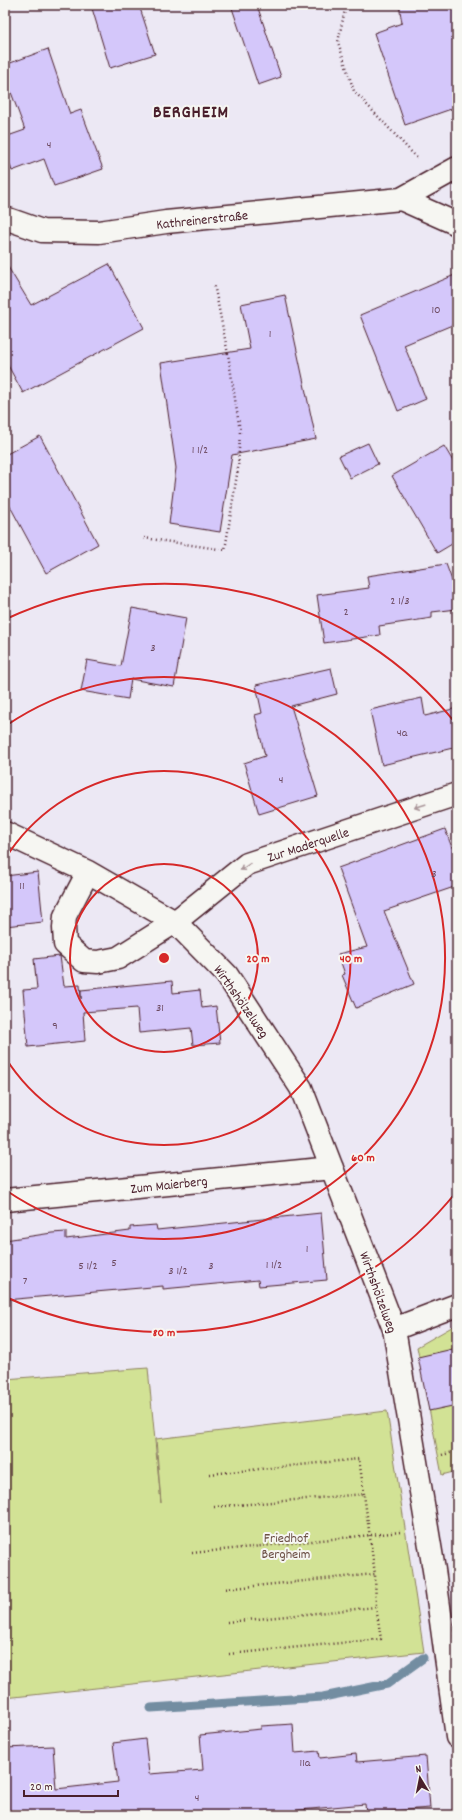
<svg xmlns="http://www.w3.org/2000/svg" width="462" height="1820" font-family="Dekko,sans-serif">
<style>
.green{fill:#d2e295;stroke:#8e8060}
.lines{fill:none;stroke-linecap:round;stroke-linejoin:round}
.stream{stroke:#738da1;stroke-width:9}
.building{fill:#d4c7fa;stroke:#4a1f2b}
.street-casing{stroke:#4a1f2b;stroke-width:25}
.path{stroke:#4a1f2b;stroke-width:2.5;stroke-dasharray:1 3;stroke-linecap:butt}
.street{stroke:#f6f6f2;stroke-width:22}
.oneway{stroke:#a99598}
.ring{fill:none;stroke:#d62828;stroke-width:2}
.labels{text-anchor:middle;stroke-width:4;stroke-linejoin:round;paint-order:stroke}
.number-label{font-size:12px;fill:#6c495f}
.street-label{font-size:14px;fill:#4a1f2b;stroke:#f6f6f2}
.park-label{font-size:14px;fill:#6c5046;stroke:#f6f6f2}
.district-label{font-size:18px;font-weight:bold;letter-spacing:1px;fill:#4a1f2b;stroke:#f6f6f2}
.centre{fill:#d62828;stroke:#f6f6f2;stroke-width:2}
.ring-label{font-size:12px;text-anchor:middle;font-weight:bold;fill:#d62828;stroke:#f6f6f2;stroke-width:4;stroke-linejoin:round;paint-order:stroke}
</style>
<rect width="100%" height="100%" fill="#ece8f4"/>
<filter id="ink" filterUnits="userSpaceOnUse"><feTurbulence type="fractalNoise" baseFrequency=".025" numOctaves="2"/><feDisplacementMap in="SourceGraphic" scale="8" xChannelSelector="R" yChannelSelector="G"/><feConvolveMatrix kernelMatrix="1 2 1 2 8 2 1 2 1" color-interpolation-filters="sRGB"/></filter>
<g filter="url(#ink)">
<!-- green -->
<path class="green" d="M457,1324V1471L442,1475L417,1347Z
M148,1368L161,1503L156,1439L387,1411L424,1652L5,1698V1379Z"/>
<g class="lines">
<!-- stream -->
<path class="stream" d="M151,1708L323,1697L387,1684L423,1658"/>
</g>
<!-- building -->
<path class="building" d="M91,5H139L155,54L110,68Z
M231,5H257L281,77L258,85Z
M399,5H457V107L405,125L374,33L402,23Z
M48,49L70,114L81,110L103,169L54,186L44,159L12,171L5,150V137L25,130L5,76V65Z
M5,262L31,305L109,264L144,328L23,393L5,360Z
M457,274V323L404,345L426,399L398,411L360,315Z
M285,295L316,439L232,455L220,532L169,524L176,468L161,363L250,349L241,304Z
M40,436L98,544L46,573L5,497V455Z
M368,443L378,464L350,478L339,456Z
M444,446L457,468V541L437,553L392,476Z
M446,564L457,594V609L432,612V618L379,626L380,635L324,643L317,595L369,588L367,576Z
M132,608L186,618L174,687L131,679L128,699L81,691L87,660L121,666Z
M331,668L337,694L291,706L318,796L259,814L244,763L265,756L255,715L262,713L256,685Z
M422,698L425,716L457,708V747L382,765L370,710Z
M445,829L457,861V886L384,911L414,984L356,1008L342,975L345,974L338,954L367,947L338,868Z
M38,872L43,922L5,926V876Z
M60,956L64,986L80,985L81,999V990L172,981L173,993L200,990L202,1008L216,1006L220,1043L193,1045L191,1028L139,1033L137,1008L83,1012L85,1041L28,1047L23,990L37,989L34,959Z
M321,1213L327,1280L259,1286L258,1280L163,1289V1286L5,1300V1240L52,1233L66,1232V1239L130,1231V1227L156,1225L157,1230Z
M457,1348V1405L429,1411L418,1357Z
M293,1724L295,1753L319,1751L320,1758L356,1754L357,1762L426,1756L430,1808L366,1813L365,1804L246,1815H5V1748L53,1746L56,1789L118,1782L113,1743L145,1739L149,1774L203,1770L200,1735L261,1729V1726Z"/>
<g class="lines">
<!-- street casing -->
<g class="street-casing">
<path id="street" d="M401,199L457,168
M5,218L42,231L99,232L166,222L401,199L457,224
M5,833L88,872L175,922L227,975L301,1088L394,1329L434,1570L457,1737
M88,872L65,916L64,928L65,944L84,961L98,962L118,958L175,922L247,864L457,794
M5,1200L332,1168
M394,1329L457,1305"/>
</g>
<!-- path -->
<path class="path" d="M346,5L338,42L354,91L417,158
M144,538L225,550L238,468L240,431L228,354L214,284
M442,1455L457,1451
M210,1474L359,1459L364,1494
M214,1507L364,1494L375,1574L224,1589
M192,1553L401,1532
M227,1622L376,1607L375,1574
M229,1654L381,1639L376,1607"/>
<!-- street -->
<use href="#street" class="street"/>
</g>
<!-- one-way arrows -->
<defs><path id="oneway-shaft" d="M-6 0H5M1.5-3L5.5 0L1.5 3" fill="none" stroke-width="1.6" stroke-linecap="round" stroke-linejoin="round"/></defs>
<g class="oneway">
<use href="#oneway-shaft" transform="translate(420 806) rotate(162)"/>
<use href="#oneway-shaft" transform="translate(245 867) rotate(146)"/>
</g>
</g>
<!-- distance rings -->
<g class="ring">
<circle cx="164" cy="958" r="94"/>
<path d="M5 859A187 187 0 1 1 5 1057"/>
<path d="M7 725A281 281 0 1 1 7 1191"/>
<path d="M457 1191A374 374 0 0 1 6 1297M6 619A374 374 0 0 1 457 725"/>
</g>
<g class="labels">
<!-- number labels -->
<g class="number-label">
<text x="49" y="148">4</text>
<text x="436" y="313">10</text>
<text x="270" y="337">1</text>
<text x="200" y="453">1 1/2</text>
<text x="400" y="604">2 1/3</text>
<text x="346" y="615">2</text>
<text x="153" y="651">3</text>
<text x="402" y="736">4a</text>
<text x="281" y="783">4</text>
<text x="434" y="877">3</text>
<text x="22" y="889">11</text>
<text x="160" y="1011">31</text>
<text x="55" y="1029">9</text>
<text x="307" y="1252">1</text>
<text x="114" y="1266">5</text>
<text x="274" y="1268">1 1/2</text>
<text x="88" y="1269">5 1/2</text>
<text x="211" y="1269">3</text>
<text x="178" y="1274">3 1/2</text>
<text x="25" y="1284">7</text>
<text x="305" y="1766">11a</text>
<text x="197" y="1801">4</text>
</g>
<!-- street labels -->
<g class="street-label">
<text transform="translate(202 219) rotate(-6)" y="5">Kathreinerstraße</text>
<text transform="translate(308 844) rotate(-18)" y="5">Zur Maderquelle</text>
<text transform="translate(242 1001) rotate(55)" y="5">Wirthshölzelweg</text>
<text transform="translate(169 1184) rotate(-6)" y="5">Zum Maierberg</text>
<text transform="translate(379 1292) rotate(70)" y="5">Wirthshölzelweg</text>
</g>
<!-- park labels -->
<g class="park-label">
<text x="286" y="1542">Friedhof<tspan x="286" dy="16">Bergheim</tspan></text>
</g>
<!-- district labels -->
<g class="district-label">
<text x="191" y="117">BERGHEIM</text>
</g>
</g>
<circle cx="164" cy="958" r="6" class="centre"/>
<g class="ring-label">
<text x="258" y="962">20 m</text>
<text x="351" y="962">40 m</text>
<text x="363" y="1161">60 m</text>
<text x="164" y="1336">80 m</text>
</g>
<!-- margin -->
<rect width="462" height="1820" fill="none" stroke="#f6f6f2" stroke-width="20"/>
<rect x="10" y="10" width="442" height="1800" fill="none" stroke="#4a1f2b" stroke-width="1.5" filter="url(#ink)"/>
<!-- north arrow -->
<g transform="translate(420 1778) rotate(350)" stroke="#f6f6f2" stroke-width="3" paint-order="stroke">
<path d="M0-3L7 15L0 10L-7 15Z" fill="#4a1f2b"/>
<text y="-6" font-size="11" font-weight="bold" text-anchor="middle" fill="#4a1f2b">N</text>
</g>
<!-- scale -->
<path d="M24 1790v6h94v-6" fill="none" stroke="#4a1f2b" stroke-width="2"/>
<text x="30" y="1790" font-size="12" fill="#4a1f2b" stroke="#f6f6f2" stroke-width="3" paint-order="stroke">20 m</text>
</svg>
